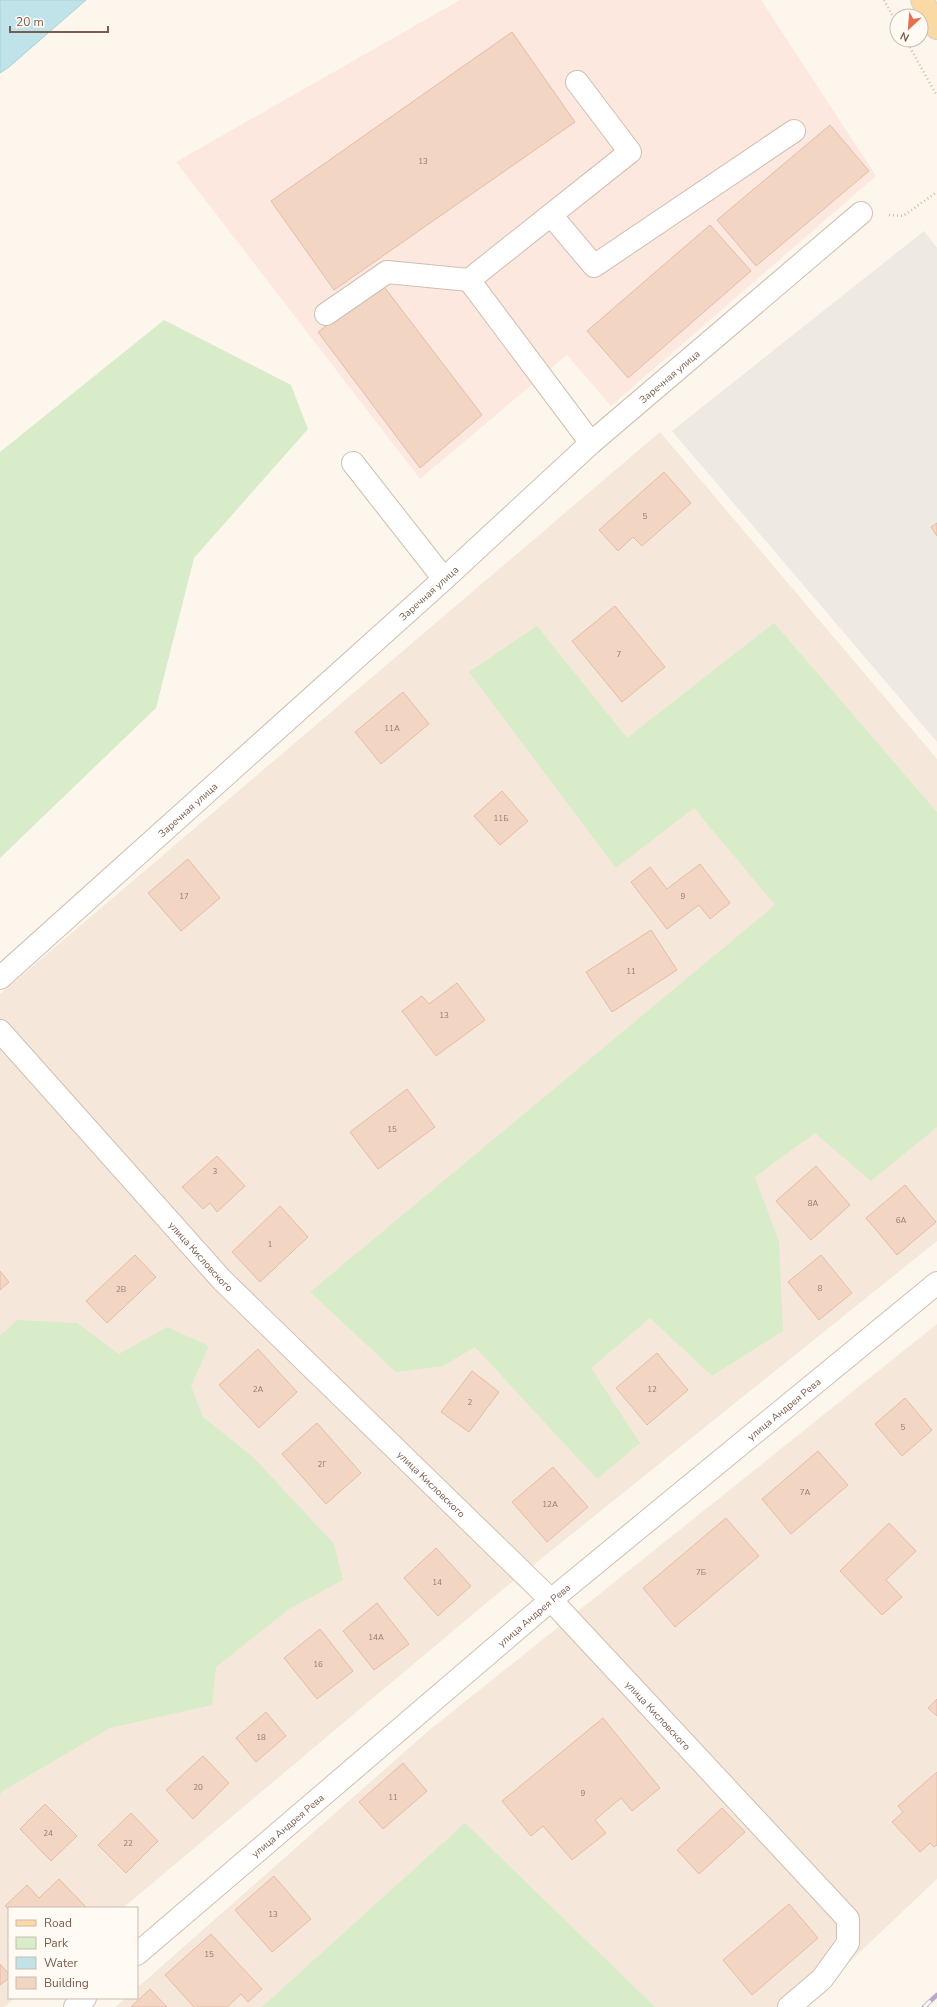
<svg xmlns="http://www.w3.org/2000/svg" width="937" height="2007" font-family="'Nunito Sans',sans-serif">
<style>
.residential{fill:#f5e8da}
.commercial{fill:#fde8e0}
.industrial{fill:#efe9e4}
.green{fill:#d8ecc9}
.water{fill:#bfe3e8;stroke:#a5d3da}
.building{fill:#f3d5c3;stroke:#e6bba3}
.lines{fill:none;stroke-linecap:round;stroke-linejoin:round}
.minor-casing{stroke:#d1beb0;stroke-width:24}
.major-casing{stroke:#dad1cd;stroke-width:24}
.path{stroke:#d9b8a5;stroke-width:2.5;stroke-dasharray:1 3;stroke-linecap:butt}
.minor{stroke:#fff;stroke-width:22}
.major{stroke:#fbd9a5;stroke-width:22}
.rail-casing{stroke:#b9a8c9;stroke-width:4.5}
.rail{stroke:#fffaf3;stroke-width:3;stroke-dasharray:9;stroke-linecap:butt}
.labels{text-anchor:middle;stroke-width:3;stroke-linejoin:round;paint-order:stroke}
.number-label{font-size:8px;fill:#987a6a}
.street-label{font-size:10px;fill:#7a5c4d;stroke:#fffaf3}
</style>
<rect width="100%" height="100%" fill="#fdf6ec"/>
<!-- residential -->
<path class="residential" d="M660,432L937,759V1241L491,1599L123,1908H9V1998H15L4,2007H0V994Z
M937,1324V1879L802,2007H115L126,1998H137V1988L427,1732Z"/>
<!-- commercial -->
<path class="commercial" d="M460,0H761L876,176L611,406L567,355L420,479L176,162Z"/>
<!-- industrial -->
<path class="industrial" d="M924,231L937,248V742L672,431Z"/>
<!-- green -->
<path class="green" d="M164,320L291,385L308,429L194,558L156,708L0,858V452Z
M774,623L937,812V1127L871,1181L815,1133L755,1177L779,1242L783,1331L712,1376L650,1318L591,1368L640,1443L597,1479L475,1347L443,1366L396,1372L310,1292L775,905L694,808L616,868L469,672L537,626L627,738Z
M17,1320L77,1323L119,1354L167,1327L209,1346L191,1386L203,1417L253,1457L334,1544L343,1580L289,1609L216,1667L212,1705L110,1728L1,1792L0,1796V1336Z
M465,1823L655,2007H262Z"/>
<!-- water -->
<path class="water" d="M0,0H86L9,67L0,73Z"/>
<!-- building -->
<path class="building" d="M512,32L575,122L334,290L271,201Z
M830,125L869,171L756,266L717,220Z
M710,225L751,271L628,378L587,331Z
M382,284L482,415L420,468L318,332Z
M664,472L691,503L642,546L633,537L618,551L599,530Z
M937,523V536L931,527Z
M615,606L665,667L622,702L572,641Z
M403,692L429,724L381,764L355,732Z
M502,791L528,821L500,845L474,816Z
M188,859L220,898L181,931L148,893Z
M700,864L730,903L710,919L699,905L667,929L631,882L650,867L667,889Z
M651,930L677,970L612,1012L586,972Z
M457,983L485,1020L436,1056L402,1011L422,996L429,1004Z
M407,1089L435,1127L378,1169L350,1132Z
M217,1156L245,1186L217,1212L210,1203L203,1209L182,1187Z
M816,1166L850,1205L811,1240L776,1201Z
M905,1185L936,1222L897,1255L866,1218Z
M280,1206L308,1237L260,1282L232,1252Z
M135,1255L156,1277L107,1323L86,1301Z
M821,1255L852,1293L819,1320L788,1282Z
M0,1271L9,1282L0,1290Z
M258,1349L297,1392L259,1428L219,1385Z
M657,1353L688,1390L647,1425L616,1388Z
M472,1371L499,1392L469,1432L441,1412Z
M905,1398L932,1430L902,1456L875,1424Z
M317,1423L361,1473L326,1504L282,1454Z
M818,1451L848,1485L791,1534L762,1499Z
M553,1467L588,1507L547,1542L512,1502Z
M726,1518L759,1556L675,1627L643,1588Z
M889,1523L916,1551L886,1580L902,1597L882,1615L840,1571Z
M436,1548L471,1586L438,1616L404,1578Z
M377,1603L409,1644L374,1670L343,1631Z
M320,1629L353,1671L317,1699L284,1658Z
M937,1699V1716L928,1708Z
M266,1712L286,1736L256,1762L236,1738Z
M603,1718L660,1788L632,1811L621,1798L595,1820L606,1833L572,1860L543,1826L531,1836L502,1801Z
M203,1756L229,1783L193,1819L166,1790Z
M403,1763L427,1791L383,1829L359,1802Z
M937,1772V1845L934,1847L930,1843L920,1852L892,1822L903,1812L898,1806Z
M45,1804L77,1836L51,1861L20,1829Z
M722,1808L745,1832L699,1874L677,1850Z
M131,1813L158,1841L126,1873L98,1845Z
M274,1876L311,1919L272,1952L235,1910Z
M59,1879L87,1908H9V1910L5,1906L27,1885L39,1898Z
M789,1904L818,1938L752,1995L723,1960Z
M211,1934L262,1989L248,2002L241,1994L227,2007H194L165,1975Z
M0,1964L9,1974V1978L0,1985Z
M150,1989L167,2007H131Z"/>
<g class="lines">
<!-- minor casing -->
<g class="minor-casing">
<g id="minor">
<path d="M577,82L630,152L469,280L591,443"/>
<path d="M551,215L594,266L794,131"/>
<path d="M326,314L387,272L469,280"/>
<path d="M353,463L444,579"/>
<path id="s1" d="M0,978L444,579L591,443L861,213"/>
<path id="s2" d="M0,1031L222,1280L551,1600L848,1919V1943L822,1979L789,2007"/>
<path id="s3" d="M137,1954L551,1600L937,1283"/>
<path d="M75,2007L85,1998"/>
</g>
</g>
<!-- major casing -->
<g class="major-casing">
<path id="major" d="M922,0L937,28"/>
</g>
<!-- path -->
<path class="path" d="M884,0L897,24
M906,40L937,96
M889,215L903,216L937,192"/>
<!-- minor -->
<use href="#minor" class="minor"/>
<!-- major -->
<use href="#major" class="major"/>
<!-- rail casing -->
<g class="rail-casing">
<path id="rail" d="M924,2007L937,1995"/>
</g>
<!-- rail -->
<use href="#rail" class="rail"/>
</g>
<g class="labels">
<!-- number labels -->
<g class="number-label">
<text x="423" y="164">13</text>
<text x="645" y="519">5</text>
<text x="619" y="657">7</text>
<text x="392" y="731">11А</text>
<text x="501" y="821">11Б</text>
<text x="184" y="899">17</text>
<text x="683" y="899">9</text>
<text x="631" y="974">11</text>
<text x="444" y="1018">13</text>
<text x="392" y="1132">15</text>
<text x="215" y="1174">3</text>
<text x="813" y="1206">8А</text>
<text x="901" y="1223">6А</text>
<text x="270" y="1247">1</text>
<text x="820" y="1291">8</text>
<text x="121" y="1292">2В</text>
<text x="258" y="1392">2А</text>
<text x="652" y="1392">12</text>
<text x="470" y="1405">2</text>
<text x="903" y="1430">5</text>
<text x="322" y="1467">2Г</text>
<text x="805" y="1495">7А</text>
<text x="550" y="1507">12А</text>
<text x="701" y="1575">7Б</text>
<text x="437" y="1585">14</text>
<text x="376" y="1640">14А</text>
<text x="318" y="1667">16</text>
<text x="261" y="1740">18</text>
<text x="198" y="1790">20</text>
<text x="583" y="1796">9</text>
<text x="393" y="1800">11</text>
<text x="48" y="1836">24</text>
<text x="128" y="1846">22</text>
<text x="273" y="1917">13</text>
<text x="209" y="1957">15</text>
</g>
<!-- street labels -->
<g class="street-label">
<text dy="4" stroke="none"><textPath href="#s1" startOffset="900">Заречная улица</textPath></text>
<text dy="4" stroke="none"><textPath href="#s1" startOffset="576">Заречная улица</textPath></text>
<text dy="4" stroke="none"><textPath href="#s1" startOffset="252">Заречная улица</textPath></text>
<text dy="4" stroke="none"><textPath href="#s2" startOffset="302">улица Кисловского</textPath></text>
<text dy="4" stroke="none"><textPath href="#s3" startOffset="846">улица Андрея Рева</textPath></text>
<text dy="4" stroke="none"><textPath href="#s2" startOffset="626">улица Кисловского</textPath></text>
<text dy="4" stroke="none"><textPath href="#s3" startOffset="522">улица Андрея Рева</textPath></text>
<text dy="4" stroke="none"><textPath href="#s2" startOffset="950">улица Кисловского</textPath></text>
<text dy="4" stroke="none"><textPath href="#s3" startOffset="198">улица Андрея Рева</textPath></text>
</g>
</g>
<!-- legend -->
<rect x="8" y="1907" width="130" height="92" fill="#fffaf3" stroke="#cabbb1"/>
<rect x="16" y="1920" width="20" height="6" fill="#fbd9a5" stroke="#cabbb1"/>
<text x="44" y="1927" font-size="12" fill="#7a5c4d">Road</text>
<rect x="16" y="1937" width="20" height="12" fill="#d8ecc9" stroke="#cabbb1"/>
<text x="44" y="1947" font-size="12" fill="#7a5c4d">Park</text>
<rect x="16" y="1957" width="20" height="12" fill="#bfe3e8" stroke="#cabbb1"/>
<text x="44" y="1967" font-size="12" fill="#7a5c4d">Water</text>
<rect x="16" y="1977" width="20" height="12" fill="#f3d5c3" stroke="#cabbb1"/>
<text x="44" y="1987" font-size="12" fill="#7a5c4d">Building</text>
<!-- north arrow -->
<g transform="translate(909 28) rotate(206)"><circle r="19" fill="#fffaf3" stroke="#cabbb1"/>
<path d="M0-3L7 15L0 10L-7 15Z" fill="#e76f51"/>
<text y="-6" font-size="11" font-weight="bold" text-anchor="middle" fill="#7a5c4d">N</text>
</g>
<!-- scale -->
<path d="M10 26v6h98v-6" fill="none" stroke="#7a5c4d" stroke-width="2"/>
<text x="16" y="26" font-size="12" fill="#7a5c4d" stroke="#fffaf3" stroke-width="3" paint-order="stroke">20 m</text>
</svg>
